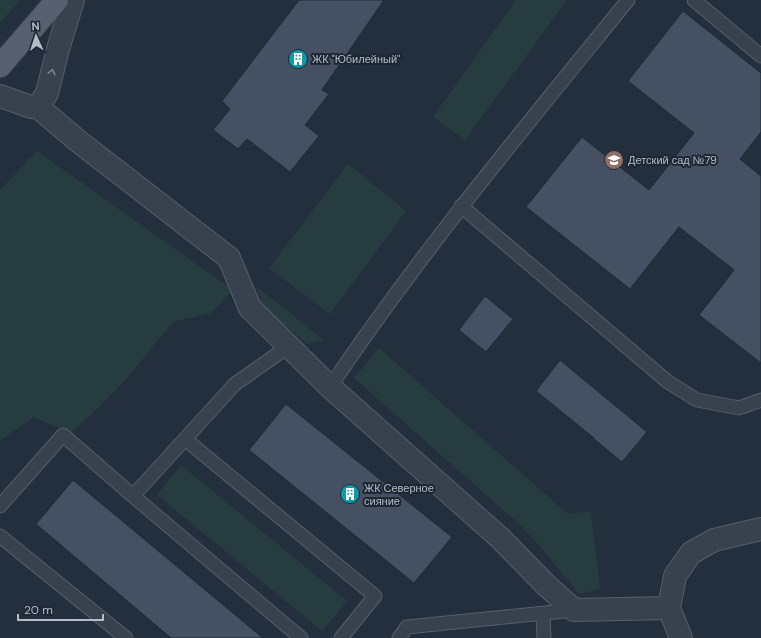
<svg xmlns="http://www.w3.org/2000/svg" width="761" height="638" font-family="'DM Sans',sans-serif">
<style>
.green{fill:#263c3f}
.building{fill:#455162;stroke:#1f2835}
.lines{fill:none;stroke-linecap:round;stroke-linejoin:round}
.service-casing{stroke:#565f6c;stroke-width:15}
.minor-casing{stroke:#565f6c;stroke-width:24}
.primary-casing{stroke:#414a57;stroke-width:24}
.service{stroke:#38414e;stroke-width:13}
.minor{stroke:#38414e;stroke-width:22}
.primary{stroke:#56606e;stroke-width:22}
.oneway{stroke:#7c8592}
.labels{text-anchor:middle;stroke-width:4;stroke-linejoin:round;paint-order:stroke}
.poi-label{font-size:11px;fill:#b4bcc9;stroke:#1d2633;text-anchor:start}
</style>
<rect width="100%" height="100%" fill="#242f3e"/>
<!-- green -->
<path class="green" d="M0,0H20L0,23Z
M516,0H567L465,140L433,117Z
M37,151L233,290L211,313L173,322L128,377L93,413L70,433L34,417L0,441V190Z
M348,164L406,211L330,314L269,268Z
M256,286L324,340L307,344L264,307Z
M379,348L568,514L591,511L600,589L579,594L537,543L519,524L354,378Z
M181,465L347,601L322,631L157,495Z"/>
<!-- building -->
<path class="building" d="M299,0H384L322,90L329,94L305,125L319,136L290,172L247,139L238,149L213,130L230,109L222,101Z
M683,11L761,73V132L740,159L761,176V363L699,315L734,270L679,227L630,289L526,207L582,137L649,190L694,133L628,81Z
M485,296L513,319L486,352L459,330Z
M560,360L647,432L622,462L594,439V438L536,391Z
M286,404L452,537L414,583L249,450Z
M73,480L263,638H171L36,524Z"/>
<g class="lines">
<!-- service casing -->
<g class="service-casing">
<path id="service" d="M694,0L761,56
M461,206L668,382L697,400L739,408L761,400
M289,346L235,384L133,496L301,638
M330,387C421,252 525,127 628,0
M185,439L375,596L341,638
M0,506L63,435L133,496
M0,536L126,638
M543,614L544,638
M399,638L407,627L574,610"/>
</g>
<!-- minor casing -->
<g class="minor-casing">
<path id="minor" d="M0,96L31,107H38L78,141L229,258L250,308L330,387L500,538L547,586L574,610L669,608
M38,107L47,93L58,49L73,0
M681,638L669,608L675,576L691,553L714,540L761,529"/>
</g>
<!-- primary casing -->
<g class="primary-casing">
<path id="primary" d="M0,66L57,0"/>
</g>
<!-- service -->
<use href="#service" class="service"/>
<!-- minor -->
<use href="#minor" class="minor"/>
<!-- primary -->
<use href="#primary" class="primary"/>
</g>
<!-- one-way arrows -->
<defs><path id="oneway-chevron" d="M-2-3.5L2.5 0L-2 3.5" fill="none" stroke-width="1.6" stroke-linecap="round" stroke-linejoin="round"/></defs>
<use class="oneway" href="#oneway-chevron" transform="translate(52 72) rotate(-76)"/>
<!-- icons -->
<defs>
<g id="building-disc" transform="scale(1)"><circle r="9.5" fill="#0f9aa8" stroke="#1d2633"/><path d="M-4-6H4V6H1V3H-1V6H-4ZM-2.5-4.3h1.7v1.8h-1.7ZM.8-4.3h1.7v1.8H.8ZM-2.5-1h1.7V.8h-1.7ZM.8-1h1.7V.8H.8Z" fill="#fff"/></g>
<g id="school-disc" transform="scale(1)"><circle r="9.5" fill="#8d6e63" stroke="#1d2633"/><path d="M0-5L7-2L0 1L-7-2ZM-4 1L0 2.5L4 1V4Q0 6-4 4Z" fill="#fff"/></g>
</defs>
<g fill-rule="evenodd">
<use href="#building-disc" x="298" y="59"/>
<use href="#school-disc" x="614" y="160"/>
<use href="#building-disc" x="350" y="494"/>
</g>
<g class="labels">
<!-- poi labels -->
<g class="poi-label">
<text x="312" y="63">ЖК "Юбилейный"</text>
<text x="628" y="164">Детский сад №79</text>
<text x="364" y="492">ЖК Северное<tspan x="364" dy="13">сияние</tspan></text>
</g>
</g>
<!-- north arrow -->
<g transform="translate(36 36) rotate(357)" stroke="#1d2633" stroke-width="3" paint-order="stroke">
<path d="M0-3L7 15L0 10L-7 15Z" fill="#b4bcc9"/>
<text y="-6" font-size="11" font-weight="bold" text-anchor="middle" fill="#b4bcc9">N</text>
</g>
<!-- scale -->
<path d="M18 614v6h85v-6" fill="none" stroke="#b4bcc9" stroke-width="2"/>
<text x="24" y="614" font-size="12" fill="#b4bcc9" stroke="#1d2633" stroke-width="3" paint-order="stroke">20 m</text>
</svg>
